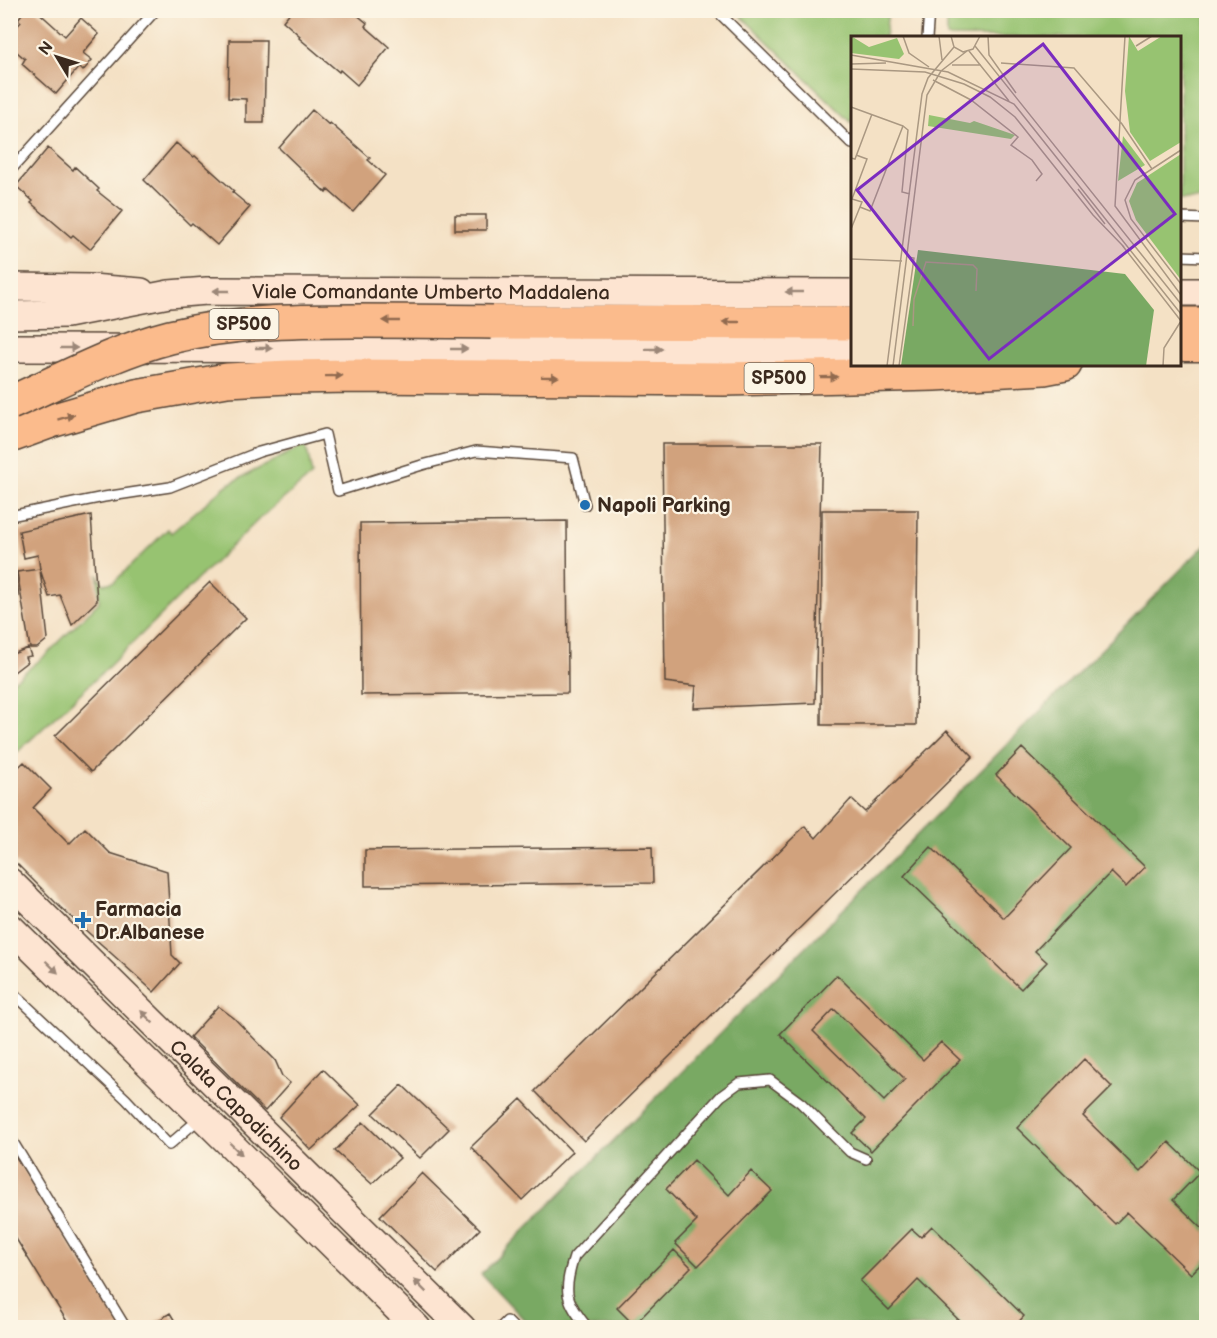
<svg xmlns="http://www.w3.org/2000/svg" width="1217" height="1338" font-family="'Balsamiq Sans',sans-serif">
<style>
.green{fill:#97c371;stroke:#697648;stroke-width:1.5}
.forest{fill:#79a963;stroke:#5a6a40;stroke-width:1.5}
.building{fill:#d1a27d;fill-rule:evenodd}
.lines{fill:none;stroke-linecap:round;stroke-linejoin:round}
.lane-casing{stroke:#574537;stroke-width:12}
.secondary-casing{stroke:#574537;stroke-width:30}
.primary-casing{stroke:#574537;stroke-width:33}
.highway-casing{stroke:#574537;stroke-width:36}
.lane{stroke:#fff;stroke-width:9}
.secondary{stroke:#fde4d1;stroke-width:27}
.primary{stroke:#fbbb8c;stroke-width:30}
.highway{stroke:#fbbb8c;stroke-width:33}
.highway-bridge-casing{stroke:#574537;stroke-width:36;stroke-linecap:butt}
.highway-bridge{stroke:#fbbb8c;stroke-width:33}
.oneway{fill:#9c8778}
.oneway2{fill:#916b50}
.poi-dot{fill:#1f6fb2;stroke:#fcf5e5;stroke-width:2}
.labels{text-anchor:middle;stroke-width:4.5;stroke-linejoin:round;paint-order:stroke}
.shield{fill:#fcf5e5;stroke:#75675a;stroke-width:1.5}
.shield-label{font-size:18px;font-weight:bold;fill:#3b2a1e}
.street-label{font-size:20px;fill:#3b2a1e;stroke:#fcf5e5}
.poi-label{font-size:20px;font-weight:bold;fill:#3b2a1e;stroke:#fcf5e5;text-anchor:start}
.inset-road{fill:none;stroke:#aa9882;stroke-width:1.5}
.view{fill:#7b2cbf;fill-opacity:0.15;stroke:#7b2cbf;stroke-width:3}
.inset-edge{fill:none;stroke:#3b2a1e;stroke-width:3}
</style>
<rect width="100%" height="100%" fill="#fcf5e5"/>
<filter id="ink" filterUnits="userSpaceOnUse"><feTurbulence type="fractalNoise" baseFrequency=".0167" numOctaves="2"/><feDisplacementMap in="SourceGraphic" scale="12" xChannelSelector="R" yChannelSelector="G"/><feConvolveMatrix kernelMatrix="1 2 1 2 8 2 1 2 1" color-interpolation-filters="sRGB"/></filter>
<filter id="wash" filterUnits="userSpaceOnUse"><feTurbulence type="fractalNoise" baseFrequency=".008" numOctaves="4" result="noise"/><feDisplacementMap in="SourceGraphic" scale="24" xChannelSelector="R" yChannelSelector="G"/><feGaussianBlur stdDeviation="1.35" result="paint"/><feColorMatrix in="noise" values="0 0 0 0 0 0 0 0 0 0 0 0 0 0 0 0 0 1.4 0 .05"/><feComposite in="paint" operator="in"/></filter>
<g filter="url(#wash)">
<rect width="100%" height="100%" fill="#f4e1c5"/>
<!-- green -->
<path class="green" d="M736,11H888L885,37L852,38V123Z
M947,11H1206V200H1180V38L947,37Z
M306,444L312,475L258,520L101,674L11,758V683L46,655L99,602L98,576L103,584L114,582L168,529L171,533L227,485Z"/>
<!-- forest -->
<path class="forest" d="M1206,544V1327H531L481,1274Z"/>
<g id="blocks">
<!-- building -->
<path class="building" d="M25,10H36L65,36L81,18L99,34L83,53L92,60L83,71L79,67L56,94L22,64L25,59L10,46V34L21,22L18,19Z
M292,10H351L367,23L365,26L389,47L357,85L340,70L339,72L299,38L300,36L283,21Z
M229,40H266L264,123H246V99L228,98Z
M312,110L329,125L330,123L370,158L368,160L385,175L353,212L328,190L326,193L279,148Z
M176,143L193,157L195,156L234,191L232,192L250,207L217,245L192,223L190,225L144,180Z
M48,148L73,170L75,167L99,189L97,191L122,211L90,249L73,235L71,237L31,203L33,201L16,186Z
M455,215H486V230H455Z
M662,444H822L815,703L694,708L696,686L665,682Z
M822,510H918L916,725H821Z
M91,515L97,601L72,625L60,595L49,597L40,569L38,555L24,558L19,531Z
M567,521L568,693L361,695L360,523Z
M13,556L19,596L10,598V557Z
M40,569L48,639L37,648H30L17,572Z
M210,582L246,618L91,772L55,736Z
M28,648L31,656L25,657L27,662L10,675V655Z
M947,730L973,757L584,1141L535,1091L805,826L816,838L851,799L865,812Z
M1022,748L1145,867L1126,887L1111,872L1035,951L1047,962L1021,989L904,876L931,847L1004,918L1071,848L996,775Z
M24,762L51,789L33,808L69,844L85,828L110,853L167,871L172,955L180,963L154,992L60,907L10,857V775Z
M652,847L653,883L365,886V850Z
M837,975L923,1060L941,1042L960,1060L871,1151L852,1133L866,1119L780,1034ZM834,1009L905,1079L884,1101L813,1031Z
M218,1006L234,1018L275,1060L282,1076L290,1083L265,1111L190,1037Z
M1084,1059L1112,1087L1083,1116L1140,1172L1169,1142L1200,1172L1173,1200L1206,1232V1259L1191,1274L1127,1212L1115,1224L1017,1128Z
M323,1069L360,1105L311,1150L279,1117Z
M402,1085L449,1129L420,1158L373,1114Z
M521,1099L572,1152L522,1200L471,1147Z
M363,1122L400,1158L372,1184L335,1151Z
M10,1147L122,1328H71L10,1229Z
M694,1160L729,1195L751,1171L772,1191L698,1266L675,1243L697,1221L666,1189Z
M422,1173L480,1229L437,1272L380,1216Z
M932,1226L1024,1316L1013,1328H967L918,1280L889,1310L860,1281L912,1229L921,1237Z
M674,1250L691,1267L634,1325L617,1308Z
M170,1313L179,1328H146Z"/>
</g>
</g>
<g filter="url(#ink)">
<use href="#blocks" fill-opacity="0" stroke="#574537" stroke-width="1.5"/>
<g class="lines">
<!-- lane casing -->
<g class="lane-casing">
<path id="lane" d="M716,10L852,144
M927,38L929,10
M10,171L156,10
M1180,218L1206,219
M1180,256L1206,257
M10,516L104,497L170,487L259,452L325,434L338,491L422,465L476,451L573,458L585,505
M10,990L126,1099L169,1145L200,1118
M10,1137L126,1328
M500,1328L507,1321L514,1328
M588,1328C565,1300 563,1292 574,1257L721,1096L739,1083L770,1080L801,1103L850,1152L866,1159"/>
</g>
<!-- secondary casing -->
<g class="secondary-casing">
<g id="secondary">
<path d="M10,287L91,288L141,292"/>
<path d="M1180,292H1206"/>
<path id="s1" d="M10,315L67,314L169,294L207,291L852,293"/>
<path d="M10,348L852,350"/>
<path id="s2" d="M10,882L462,1328"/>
<path d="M10,927L417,1328"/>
</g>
</g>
<!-- primary casing -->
<g class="primary-casing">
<path id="primary" d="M1184,346H1206"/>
</g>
<!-- highway casing -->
<g class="highway-casing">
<path id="highway" d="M492,322L852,323
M1180,324H1206
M10,436L51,421L136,396L227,380L289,377L353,376L724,379L935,374L1044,368L1065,364"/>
</g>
<!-- lane -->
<use href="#lane" class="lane"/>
<!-- secondary -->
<use href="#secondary" class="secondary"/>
<!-- primary -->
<use href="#primary" class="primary"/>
<!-- highway -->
<use href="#highway" class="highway"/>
<!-- highway-bridge casing -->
<g class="highway-bridge-casing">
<path id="highway-bridge" d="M10,403C62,380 115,351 170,337C231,322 293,321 355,321C401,321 446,321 492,322"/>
</g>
<!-- highway-bridge -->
<use href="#highway-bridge" class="highway-bridge"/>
</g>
<!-- one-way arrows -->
<defs><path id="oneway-solid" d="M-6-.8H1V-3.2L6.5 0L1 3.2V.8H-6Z" transform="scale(1.5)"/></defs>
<g class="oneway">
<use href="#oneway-solid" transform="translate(221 291) rotate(-180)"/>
<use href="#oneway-solid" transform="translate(794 292) rotate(-180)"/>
<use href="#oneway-solid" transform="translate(69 348)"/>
<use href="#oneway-solid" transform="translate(264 348)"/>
<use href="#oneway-solid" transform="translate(459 349)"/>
<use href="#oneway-solid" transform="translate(654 349)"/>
<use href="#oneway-solid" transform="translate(52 967) rotate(44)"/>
<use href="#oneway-solid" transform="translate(147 1017) rotate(-135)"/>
<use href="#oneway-solid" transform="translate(236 1149) rotate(44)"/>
<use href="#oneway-solid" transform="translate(420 1286) rotate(-135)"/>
</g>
<g class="oneway2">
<use href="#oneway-solid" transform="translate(391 321) rotate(-180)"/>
<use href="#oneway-solid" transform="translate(731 322) rotate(-180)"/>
<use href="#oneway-solid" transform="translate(334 376) rotate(-1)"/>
<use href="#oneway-solid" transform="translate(550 377) rotate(1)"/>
<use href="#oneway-solid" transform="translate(829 377) rotate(-1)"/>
<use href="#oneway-solid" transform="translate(66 417) rotate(-17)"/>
</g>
</g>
<!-- markers -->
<g class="poi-dot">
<circle cx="585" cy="505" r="6"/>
<path d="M80 911h6v6h6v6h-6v6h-6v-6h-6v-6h6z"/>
</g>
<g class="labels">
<!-- shield labels -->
<g class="shield">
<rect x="209.5" y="309" width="69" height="30" rx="4.5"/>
<rect x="744.5" y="363" width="69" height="30" rx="4.5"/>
</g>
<g class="shield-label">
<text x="244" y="330">SP500</text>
<text x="779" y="384">SP500</text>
</g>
<!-- street labels -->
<g class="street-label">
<text dy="7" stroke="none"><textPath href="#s1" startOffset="423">Viale Comandante Umberto Maddalena</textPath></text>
<text dy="7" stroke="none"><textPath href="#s2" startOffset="318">Calata Capodichino</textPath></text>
</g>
<!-- poi labels -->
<g class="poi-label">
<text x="597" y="512">Napoli Parking</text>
<text x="95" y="916">Farmacia<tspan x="95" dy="23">Dr.Albanese</tspan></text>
</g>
</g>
<!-- overview -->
<g transform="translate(851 36)">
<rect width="330" height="330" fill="#f4e1c5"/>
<path d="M0,0L18,11L46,2L53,18L48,23L0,17ZM278,0L287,15L311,0H330V106L299,125L279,96L274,55ZM78,79L119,87L123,85L164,99L160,103L77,90ZM272,100L294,129L267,145ZM330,118V244L285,184L278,165L286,147Z" fill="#97c371"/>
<path d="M67,214L274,238L303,274L295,330H50Z" fill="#79a963"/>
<path class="inset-road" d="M52,0L58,17L78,31M88,0L91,24M100,0L103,11L112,16L122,13L129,0M137,0L138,19L165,57M274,0L264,170L330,259M124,10L330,268M285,10L301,0M118,15L158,65M0,19L97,36L163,68L330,278M150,27L223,32L271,88L301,133M0,28L35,27M101,29H130M0,33L74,36L113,48L139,61L164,81L242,179L273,211M82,44L120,64L167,101L160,109L181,124L191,138L185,145M0,71L52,90M330,114L284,144L274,164L280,183L330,248M0,122L4,123L21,78M227,153L254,188M9,171L19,175L52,90L57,94L51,156L59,158M0,193L11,166L1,163L16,123L5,119M271,209L330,285M0,223L51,225M62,290L63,263L75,226L122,229L126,233L125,255M36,330L71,58L77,42L103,11M42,330L76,59L90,35L116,15M48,330L63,222L57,221M312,330L313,312L330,285"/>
<path class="view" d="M192,8L324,178L138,323L6,154Z"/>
<rect width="330" height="330" class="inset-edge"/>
</g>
<!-- margin -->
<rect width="1217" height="1338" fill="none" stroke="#fcf5e5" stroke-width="36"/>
<!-- north arrow -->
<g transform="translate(57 57) rotate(308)" stroke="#fcf5e5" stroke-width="4.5" paint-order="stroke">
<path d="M0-4.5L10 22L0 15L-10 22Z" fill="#3b2a1e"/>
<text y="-9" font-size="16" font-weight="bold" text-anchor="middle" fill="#3b2a1e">N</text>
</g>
</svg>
